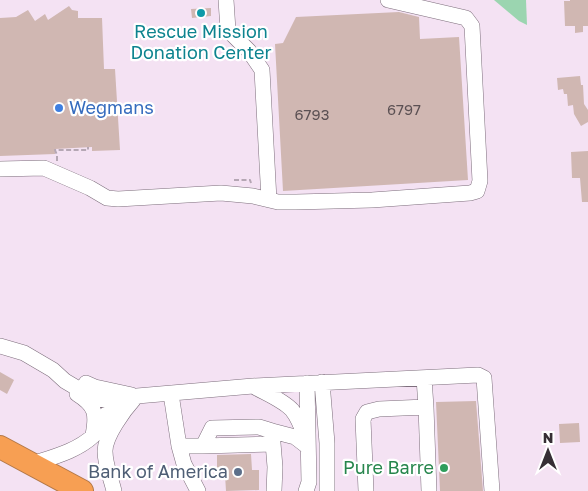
<svg xmlns="http://www.w3.org/2000/svg" width="588" height="491" font-family="'Golos Text',sans-serif">
<style>
.green{fill:#9bd5b0}
.building{fill:#d0b7b2}
.lines{fill:none;stroke-linecap:round;stroke-linejoin:round}
.minor-casing{stroke:#7d6e7c;stroke-width:16}
.highway-casing{stroke:#b37848;stroke-width:24}
.path{stroke:#b5a7b4;stroke-width:2;stroke-dasharray:5 2.5;stroke-linecap:butt}
.minor{stroke:#fff;stroke-width:15}
.highway{stroke:#f79f53;stroke-width:22}
.culture-dot{fill:#0f9aa8;stroke:#fff;stroke-width:2}
.shop-dot{fill:#3f7fe0;stroke:#fff;stroke-width:2}
.leisure-dot{fill:#2e9e5b;stroke:#fff;stroke-width:2}
.service-dot{fill:#5c6f8a;stroke:#fff;stroke-width:2}
.labels{text-anchor:middle;stroke-width:4.5;stroke-linejoin:round;paint-order:stroke}
.number-label{font-size:15px;fill:#5c5154}
.culture-label{font-size:18px;fill:#0d838f;stroke:#fff}
.shop-label{font-size:18px;fill:#366cbe;stroke:#fff;text-anchor:start}
.leisure-label{font-size:18px;fill:#27864d;stroke:#fff;text-anchor:end}
.service-label{font-size:18px;fill:#4e5e75;stroke:#fff;text-anchor:end}
</style>
<rect width="100%" height="100%" fill="#f4e2f3"/>
<!-- green -->
<path class="green" d="M494,0H526L527,25L519,21Z"/>
<!-- building -->
<path class="building" d="M570,0H588V26H583V32L575,33V26H565L564,1H570Z
M69,6L72,10L78,11V18H102L104,69H115L120,150L92,151V147L55,149V154L0,156V18L16,17L28,10L35,21L45,14L48,20Z
M211,8V16L192,18L191,9Z
M399,12L419,17L420,39L459,37L468,180L283,191L275,44L283,43L296,17Z
M580,76L581,85H583L584,104L588,110V122L581,126L574,114L573,105L568,106L567,94H564L563,89L558,90L557,78Z
M588,151V202H582L580,178H572L571,152Z
M0,372L14,380L7,394L0,390Z
M476,401L483,491H440L436,402Z
M579,423L580,442L560,443L559,424Z
M251,454L252,470H259V490L226,491L225,475H217V455Z"/>
<g class="lines">
<!-- minor casing -->
<g class="minor-casing">
<path id="minor" d="M226,0L228,30L249,51L262,70L269,200
M0,169L44,168L90,188L107,198L118,199L221,193L253,196L278,202H296L372,200L470,193L477,191L480,181L472,26L466,18L388,0
M0,346L24,353L53,370L65,381L87,394L110,402L137,396L253,386L478,375L484,378L492,491
M322,382L327,443V491
M86,383L95,387L132,395
M253,386C265,393 283,400 292,410C298,417 302,428 305,436
M77,394C96,406 97,414 93,435
M171,394L179,446L184,464L198,491
M426,407L429,491
M272,431L295,437L308,447
M179,446H203L212,428L259,427L272,431L275,467L274,491
M203,446L273,444
M32,464C53,457 77,451 93,436C100,428 104,418 110,409C113,406 119,404 124,402
M114,491C111,478 105,465 105,451C105,436 124,410 134,399
M306,491L309,482L307,383
M366,491L363,419L367,412L379,409L426,407L424,378"/>
</g>
<!-- highway casing -->
<g class="highway-casing">
<path id="highway" d="M0,447L82,491"/>
</g>
<!-- path -->
<path class="path" d="M57,161V155L55,150H88V147
M234,180H250L251,183"/>
<!-- minor -->
<use href="#minor" class="minor"/>
<!-- highway -->
<use href="#highway" class="highway"/>
</g>
<!-- markers -->
<circle class="culture-dot" cx="201" cy="13" r="5"/>
<circle class="shop-dot" cx="59" cy="108" r="5"/>
<circle class="leisure-dot" cx="444" cy="468" r="5"/>
<circle class="service-dot" cx="238" cy="472" r="5"/>
<g class="labels">
<!-- number labels -->
<g class="number-label">
<text x="404" y="115">6797</text>
<text x="312" y="120">6793</text>
</g>
<!-- culture labels -->
<g class="culture-label">
<text x="201" y="38">Rescue Mission<tspan x="201" dy="21">Donation Center</tspan></text>
</g>
<!-- shop labels -->
<g class="shop-label">
<text x="69" y="114">Wegmans</text>
</g>
<!-- leisure labels -->
<g class="leisure-label">
<text x="434" y="474">Pure Barre</text>
</g>
<!-- service labels -->
<g class="service-label">
<text x="228" y="478">Bank of America</text>
</g>
</g>
<!-- north arrow -->
<g transform="translate(548 451)" stroke="#ffffff" stroke-width="4" paint-order="stroke">
<path d="M0-4L9 19L0 12L-9 19Z" fill="#362f35"/>
<text y="-8" font-size="14" font-weight="bold" text-anchor="middle" fill="#362f35">N</text>
</g>
</svg>
